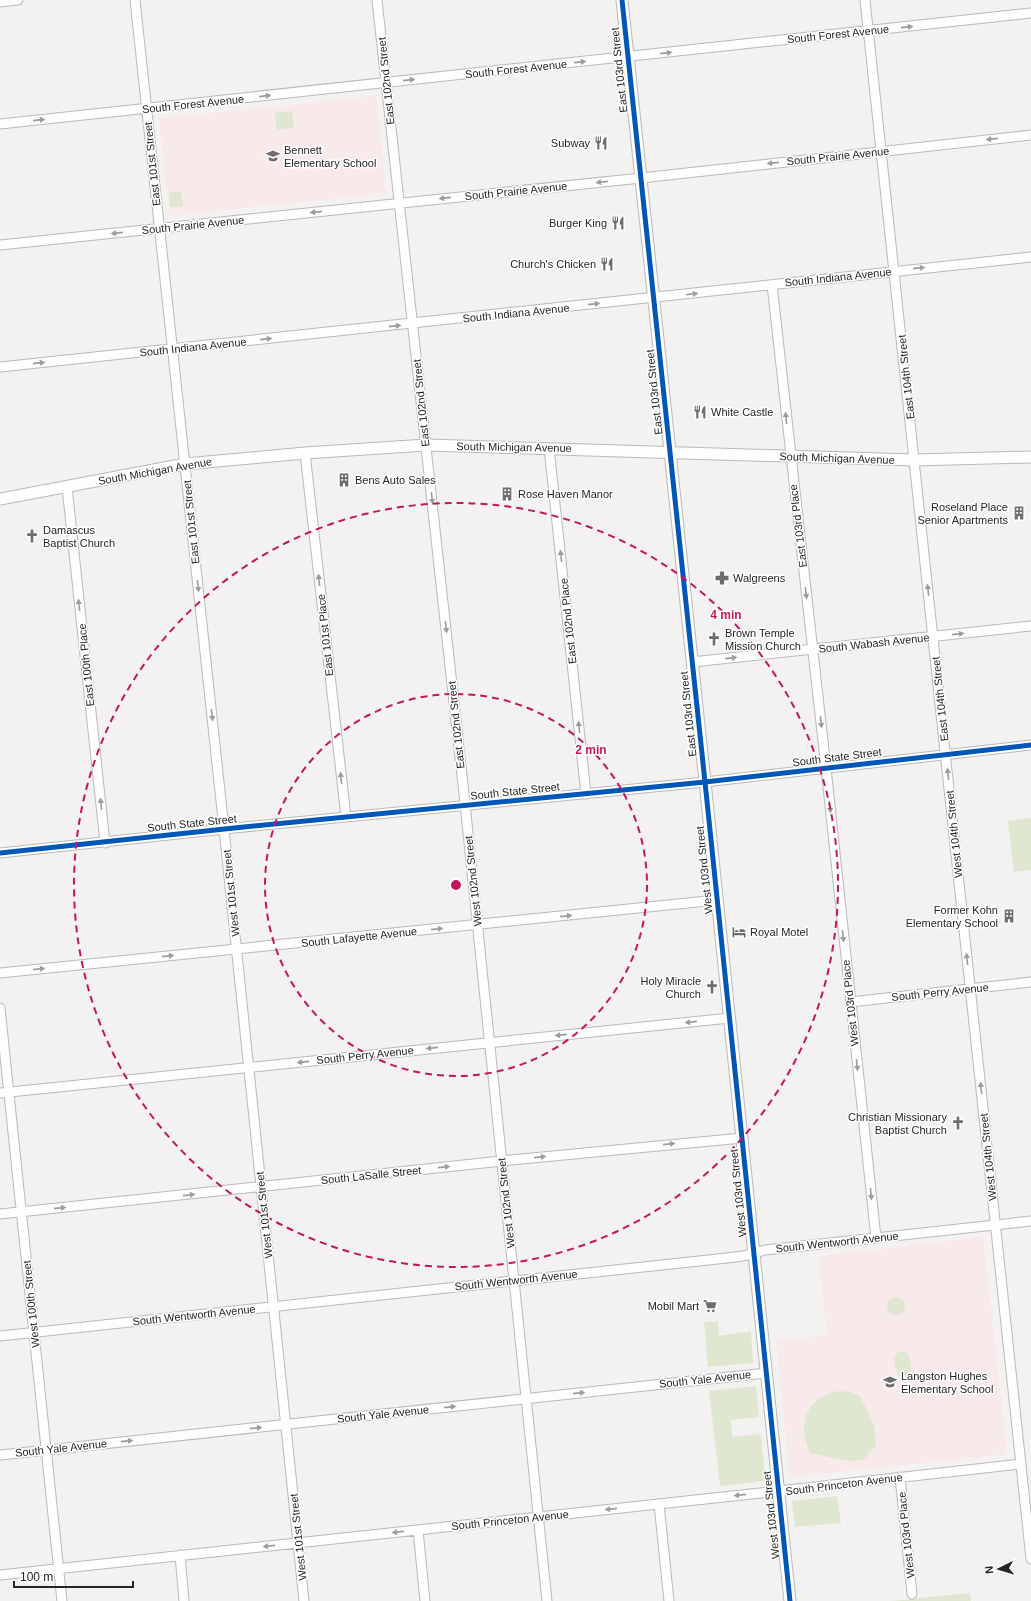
<svg xmlns="http://www.w3.org/2000/svg" width="1031" height="1601" font-family="Arial,sans-serif">
<style>
.education{fill:#f8e9ea}
.green{fill:#dfe7d1}
.lines{fill:none;stroke-linecap:round;stroke-linejoin:round}
.minor-casing{stroke:#bab9b8;stroke-width:11}
.major-casing{stroke:#bab9b8;stroke-width:13}
.minor{stroke:#fdfdfd;stroke-width:9}
.major{stroke:#fdfdfd;stroke-width:11}
.cycleway-casing{stroke:#fff;stroke-width:8}
.cycleway{stroke:#0057b8;stroke-width:5}
.oneway{fill:#9c9c9b}
.ring{fill:none;stroke:#c2185b;stroke-width:2;stroke-dasharray:7 5}
.labels{text-anchor:middle;stroke-width:3;stroke-linejoin:round;paint-order:stroke}
.street-label{font-size:11px;fill:#262524;stroke:#fff}
.poi-label{font-size:11px;fill:#262524;stroke:#fff;text-anchor:start}
.centre{fill:#c2185b;stroke:#fff;stroke-width:2}
.ring-label{font-size:12px;text-anchor:middle;font-weight:bold;fill:#c2185b;stroke:#fff;stroke-width:3;stroke-linejoin:round;paint-order:stroke}
</style>
<rect width="100%" height="100%" fill="#f4f2f0"/>
<!-- education -->
<path class="education" d="M376,96L386,193L169,216L159,118Z
M983,1237L1007,1454L790,1477L776,1341L827,1335L819,1256Z"/>
<!-- green -->
<path class="green" d="M292,111L294,128L277,130L275,113Z
M181,191L183,206L170,207L169,193Z
M1031,818V870L1014,872L1008,821Z
M887 1306a9 9 0 1 1 18 0a9 9 0 1 1-18 0Z
M718,1321L719,1336L751,1331L753,1363L708,1367L704,1322Z
M903,1351L908,1354C911,1358 912,1371 910,1376L905,1379L899,1376C895,1369 892,1359 897,1353Z
M756,1386L759,1417L731,1420L732,1437L761,1434L765,1481L720,1486L709,1391Z
M838,1391L851,1392L860,1396L874,1425L876,1446L863,1460L847,1461L810,1453C797,1425 806,1397 838,1391Z
M837,1496L841,1523L795,1527L792,1501Z
M970,1593L971,1601H891Z"/>
<g class="lines">
<!-- minor casing -->
<g class="minor-casing">
<path id="minor" d="M135,0L224,829L304,1601
M377,0L464,794L547,1601
M865,0L1031,1559
M0,2L18,0
M0,124L1031,13
M0,245L641,178L1031,135
M772,285L826,768L876,1238
M0,367L1031,257
M549,448L586,794
M305,453L346,817
M67,487L105,843
M692,662L1031,626
M0,853L234,828L705,782L1031,745
M0,973L717,900
M850,1002L1031,982
M0,1008L62,1601
M0,1093L730,1018
M0,1214L511,1160L742,1138
M0,1336L727,1258L743,1256L765,1250L1031,1221
M0,1455L766,1373
M900,1477L912,1594
M659,1504L669,1601
M418,1530L425,1601
M180,1555L184,1601
M0,1575L779,1491L1021,1464"/>
</g>
<!-- major casing -->
<g class="major-casing">
<path id="major" d="M622,0L705,782L790,1601
M0,499L185,464L305,453L426,445L914,460L1031,457"/>
</g>
<!-- minor -->
<use href="#minor" class="minor"/>
<!-- major -->
<use href="#major" class="major"/>
<!-- cycleway casing -->
<g class="cycleway-casing">
<path id="cycleway" d="M622,0L705,782L790,1601
M0,853L234,828L705,782L1031,745"/>
</g>
<!-- cycleway -->
<use href="#cycleway" class="cycleway"/>
</g>
<!-- one-way arrows -->
<defs><path id="oneway-solid" d="M-6-.8H1V-3.2L6.5 0L1 3.2V.8H-6Z"/></defs>
<g class="oneway">
<use href="#oneway-solid" transform="translate(907 27) rotate(-6)"/>
<use href="#oneway-solid" transform="translate(666 53) rotate(-6)"/>
<use href="#oneway-solid" transform="translate(580 62) rotate(-6)"/>
<use href="#oneway-solid" transform="translate(409 80) rotate(-6)"/>
<use href="#oneway-solid" transform="translate(265 96) rotate(-6)"/>
<use href="#oneway-solid" transform="translate(39 120) rotate(-6)"/>
<use href="#oneway-solid" transform="translate(992 139) rotate(174)"/>
<use href="#oneway-solid" transform="translate(773 163) rotate(174)"/>
<use href="#oneway-solid" transform="translate(602 182) rotate(174)"/>
<use href="#oneway-solid" transform="translate(445 198) rotate(174)"/>
<use href="#oneway-solid" transform="translate(316 212) rotate(174)"/>
<use href="#oneway-solid" transform="translate(117 233) rotate(174)"/>
<use href="#oneway-solid" transform="translate(919 268) rotate(-6)"/>
<use href="#oneway-solid" transform="translate(692 294) rotate(-7)"/>
<use href="#oneway-solid" transform="translate(594 304) rotate(-6)"/>
<use href="#oneway-solid" transform="translate(395 326) rotate(-6)"/>
<use href="#oneway-solid" transform="translate(266 339) rotate(-6)"/>
<use href="#oneway-solid" transform="translate(39 363) rotate(-6)"/>
<use href="#oneway-solid" transform="translate(786 418) rotate(-96)"/>
<use href="#oneway-solid" transform="translate(432 498) rotate(84)"/>
<use href="#oneway-solid" transform="translate(561 556) rotate(-96)"/>
<use href="#oneway-solid" transform="translate(319 580) rotate(-96)"/>
<use href="#oneway-solid" transform="translate(198 586) rotate(84)"/>
<use href="#oneway-solid" transform="translate(928 590) rotate(-96)"/>
<use href="#oneway-solid" transform="translate(806 593) rotate(83)"/>
<use href="#oneway-solid" transform="translate(79 605) rotate(-96)"/>
<use href="#oneway-solid" transform="translate(446 627) rotate(84)"/>
<use href="#oneway-solid" transform="translate(958 634) rotate(-6)"/>
<use href="#oneway-solid" transform="translate(731 658) rotate(-6)"/>
<use href="#oneway-solid" transform="translate(212 715) rotate(84)"/>
<use href="#oneway-solid" transform="translate(821 722) rotate(83)"/>
<use href="#oneway-solid" transform="translate(579 727) rotate(-96)"/>
<use href="#oneway-solid" transform="translate(948 774) rotate(-96)"/>
<use href="#oneway-solid" transform="translate(341 778) rotate(-96)"/>
<use href="#oneway-solid" transform="translate(101 804) rotate(-96)"/>
<use href="#oneway-solid" transform="translate(830 807) rotate(84)"/>
<use href="#oneway-solid" transform="translate(566 916) rotate(-6)"/>
<use href="#oneway-solid" transform="translate(437 929) rotate(-6)"/>
<use href="#oneway-solid" transform="translate(843 936) rotate(84)"/>
<use href="#oneway-solid" transform="translate(168 956) rotate(-6)"/>
<use href="#oneway-solid" transform="translate(967 959) rotate(-96)"/>
<use href="#oneway-solid" transform="translate(39 969) rotate(-6)"/>
<use href="#oneway-solid" transform="translate(691 1022) rotate(174)"/>
<use href="#oneway-solid" transform="translate(561 1035) rotate(174)"/>
<use href="#oneway-solid" transform="translate(432 1048) rotate(174)"/>
<use href="#oneway-solid" transform="translate(303 1062) rotate(174)"/>
<use href="#oneway-solid" transform="translate(857 1065) rotate(84)"/>
<use href="#oneway-solid" transform="translate(981 1088) rotate(-96)"/>
<use href="#oneway-solid" transform="translate(669 1144) rotate(-6)"/>
<use href="#oneway-solid" transform="translate(540 1157) rotate(-6)"/>
<use href="#oneway-solid" transform="translate(444 1167) rotate(-6)"/>
<use href="#oneway-solid" transform="translate(871 1194) rotate(84)"/>
<use href="#oneway-solid" transform="translate(189 1195) rotate(-6)"/>
<use href="#oneway-solid" transform="translate(60 1208) rotate(-6)"/>
<use href="#oneway-solid" transform="translate(579 1393) rotate(-6)"/>
<use href="#oneway-solid" transform="translate(450 1407) rotate(-6)"/>
<use href="#oneway-solid" transform="translate(256 1428) rotate(-6)"/>
<use href="#oneway-solid" transform="translate(127 1441) rotate(-6)"/>
<use href="#oneway-solid" transform="translate(740 1495) rotate(174)"/>
<use href="#oneway-solid" transform="translate(611 1509) rotate(174)"/>
<use href="#oneway-solid" transform="translate(398 1532) rotate(174)"/>
<use href="#oneway-solid" transform="translate(269 1546) rotate(174)"/>
</g>
<!-- distance rings -->
<g class="ring">
<circle cx="456" cy="885" r="191"/>
<circle cx="456" cy="885" r="382"/>
</g>
<!-- icons -->
<defs>
<g id="restaurant-bare" transform="scale(1.08)"><path d="M-5-6h1v4h1v-4h1v4h1v-4h1v5L-1.5 .5V6h-2V.5L-5-1ZM5-6V6H3V1.5H1.5Q1.5-4 5-6Z" fill="#6e6d6b" stroke="#fff" stroke-width="2.5" paint-order="stroke"/></g>
<g id="school-bare" transform="scale(1.08)"><path d="M0-5L7-2L0 1L-7-2ZM-4 1L0 2.5L4 1V4Q0 6-4 4Z" fill="#6e6d6b" stroke="#fff" stroke-width="2.5" paint-order="stroke"/></g>
<g id="building-bare" transform="scale(1.08)"><path d="M-4-6H4V6H1V3H-1V6H-4ZM-2.5-4.3h1.7v1.8h-1.7ZM.8-4.3h1.7v1.8H.8ZM-2.5-1h1.7V.8h-1.7ZM.8-1h1.7V.8H.8Z" fill="#6e6d6b" stroke="#fff" stroke-width="2.5" paint-order="stroke"/></g>
<g id="church-bare" transform="scale(1.08)"><path d="M-1.2-6h2.4v3.5h3.3v2.4h-3.3V6h-2.4V-.1h-3.3v-2.4h3.3Z" fill="#6e6d6b" stroke="#fff" stroke-width="2.5" paint-order="stroke"/></g>
<g id="pharmacy-bare" transform="scale(1.08)"><path d="M-2-6h4v4h4v4h-4v4h-4v-4h-4v-4h4Z" fill="#6e6d6b" stroke="#fff" stroke-width="2.5" paint-order="stroke"/></g>
<g id="hotel-bare" transform="scale(1.08)"><path d="M-6-4.5h1.5V1H6V5H4.5V3h-9V5H-6ZM-4 0a1.8 1.8 0 1 1 3.6 0ZM.5 0V-2.5h3Q6-2.5 6 0Z" fill="#6e6d6b" stroke="#fff" stroke-width="2.5" paint-order="stroke"/></g>
<g id="supermarket-bare" transform="scale(1.08)"><path d="M-6-5.5h2.5l.6 2H6L4.5 2H-2.5L-4.4-4H-6ZM-1.5 3.2a1.3 1.3 0 1 0 .1 0ZM3 3.2a1.3 1.3 0 1 0 .1 0Z" fill="#6e6d6b" stroke="#fff" stroke-width="2.5" paint-order="stroke"/></g>
</defs>
<g fill-rule="evenodd">
<use href="#restaurant-bare" x="601" y="143"/>
<use href="#school-bare" x="273" y="156"/>
<use href="#restaurant-bare" x="618" y="223"/>
<use href="#restaurant-bare" x="607" y="264"/>
<use href="#restaurant-bare" x="700" y="412"/>
<use href="#building-bare" x="344" y="480"/>
<use href="#building-bare" x="507" y="494"/>
<use href="#building-bare" x="1019" y="513"/>
<use href="#church-bare" x="32" y="536"/>
<use href="#pharmacy-bare" x="722" y="578"/>
<use href="#church-bare" x="714" y="639"/>
<use href="#building-bare" x="1009" y="916"/>
<use href="#hotel-bare" x="739" y="932"/>
<use href="#church-bare" x="712" y="987"/>
<use href="#church-bare" x="958" y="1123"/>
<use href="#supermarket-bare" x="710" y="1306"/>
<use href="#school-bare" x="890" y="1382"/>
</g>
<g class="labels">
<!-- street labels -->
<g class="street-label">
<text transform="translate(838 34) rotate(-6)" y="4">South Forest Avenue</text>
<text transform="translate(516 69) rotate(-6)" y="4">South Forest Avenue</text>
<text transform="translate(619 70) rotate(-96)" y="4">East 103rd Street</text>
<text transform="translate(386 81) rotate(-96)" y="4">East 102nd Street</text>
<text transform="translate(193 104) rotate(-6)" y="4">South Forest Avenue</text>
<text transform="translate(838 156) rotate(-6)" y="4">South Prairie Avenue</text>
<text transform="translate(152 164) rotate(-96)" y="4">East 101st Street</text>
<text transform="translate(516 191) rotate(-6)" y="4">South Prairie Avenue</text>
<text transform="translate(193 225) rotate(-6)" y="4">South Prairie Avenue</text>
<text transform="translate(838 277) rotate(-6)" y="4">South Indiana Avenue</text>
<text transform="translate(516 313) rotate(-6)" y="4">South Indiana Avenue</text>
<text transform="translate(193 347) rotate(-6)" y="4">South Indiana Avenue</text>
<text transform="translate(906 377) rotate(-96)" y="4">East 104th Street</text>
<text transform="translate(654 392) rotate(-96)" y="4">East 103rd Street</text>
<text transform="translate(421 403) rotate(-96)" y="4">East 102nd Street</text>
<text transform="translate(514 447) rotate(1)" y="4">South Michigan Avenue</text>
<text transform="translate(837 458) rotate(2)" y="4">South Michigan Avenue</text>
<text transform="translate(155 471) rotate(-10)" y="4">South Michigan Avenue</text>
<text transform="translate(191 522) rotate(-96)" y="4">East 101st Street</text>
<text transform="translate(798 526) rotate(-97)" y="4">East 103rd Place</text>
<text transform="translate(568 621) rotate(-96)" y="4">East 102nd Place</text>
<text transform="translate(325 635) rotate(-96)" y="4">East 101st Place</text>
<text transform="translate(874 643) rotate(-6)" y="4">South Wabash Avenue</text>
<text transform="translate(86 665) rotate(-96)" y="4">East 100th Place</text>
<text transform="translate(940 699) rotate(-96)" y="4">East 104th Street</text>
<text transform="translate(688 714) rotate(-96)" y="4">East 103rd Street</text>
<text transform="translate(456 725) rotate(-96)" y="4">East 102nd Street</text>
<text transform="translate(837 757) rotate(-7)" y="4">South State Street</text>
<text transform="translate(515 791) rotate(-6)" y="4">South State Street</text>
<text transform="translate(192 823) rotate(-6)" y="4">South State Street</text>
<text transform="translate(954 834) rotate(-96)" y="4">West 104th Street</text>
<text transform="translate(704 870) rotate(-96)" y="4">West 103rd Street</text>
<text transform="translate(473 881) rotate(-96)" y="4">West 102nd Street</text>
<text transform="translate(231 893) rotate(-96)" y="4">West 101st Street</text>
<text transform="translate(359 937) rotate(-6)" y="4">South Lafayette Avenue</text>
<text transform="translate(940 992) rotate(-6)" y="4">South Perry Avenue</text>
<text transform="translate(850 1003) rotate(-96)" y="4">West 103rd Place</text>
<text transform="translate(365 1055) rotate(-6)" y="4">South Perry Avenue</text>
<text transform="translate(988 1157) rotate(-96)" y="4">West 104th Street</text>
<text transform="translate(371 1175) rotate(-6)" y="4">South LaSalle Street</text>
<text transform="translate(738 1193) rotate(-96)" y="4">West 103rd Street</text>
<text transform="translate(506 1203) rotate(-96)" y="4">West 102nd Street</text>
<text transform="translate(264 1215) rotate(-96)" y="4">West 101st Street</text>
<text transform="translate(837 1242) rotate(-6)" y="4">South Wentworth Avenue</text>
<text transform="translate(516 1280) rotate(-6)" y="4">South Wentworth Avenue</text>
<text transform="translate(31 1304) rotate(-96)" y="4">West 100th Street</text>
<text transform="translate(194 1315) rotate(-6)" y="4">South Wentworth Avenue</text>
<text transform="translate(705 1379) rotate(-6)" y="4">South Yale Avenue</text>
<text transform="translate(383 1414) rotate(-6)" y="4">South Yale Avenue</text>
<text transform="translate(61 1448) rotate(-6)" y="4">South Yale Avenue</text>
<text transform="translate(844 1484) rotate(-7)" y="4">South Princeton Avenue</text>
<text transform="translate(771 1515) rotate(-96)" y="4">West 103rd Street</text>
<text transform="translate(510 1520) rotate(-6)" y="4">South Princeton Avenue</text>
<text transform="translate(906 1535) rotate(-96)" y="4">West 103rd Place</text>
<text transform="translate(298 1537) rotate(-96)" y="4">West 101st Street</text>
</g>
<!-- poi labels -->
<g class="poi-label">
<text x="590" y="147" text-anchor="end">Subway</text>
<text x="284" y="154">Bennett<tspan x="284" dy="13">Elementary School</tspan></text>
<text x="607" y="227" text-anchor="end">Burger King</text>
<text x="596" y="268" text-anchor="end">Church's Chicken</text>
<text x="711" y="416">White Castle</text>
<text x="355" y="484">Bens Auto Sales</text>
<text x="518" y="498">Rose Haven Manor</text>
<text x="1008" y="511" text-anchor="end">Roseland Place<tspan x="1008" dy="13">Senior Apartments</tspan></text>
<text x="43" y="534">Damascus<tspan x="43" dy="13">Baptist Church</tspan></text>
<text x="733" y="582">Walgreens</text>
<text x="725" y="637">Brown Temple<tspan x="725" dy="13">Mission Church</tspan></text>
<text x="998" y="914" text-anchor="end">Former Kohn<tspan x="998" dy="13">Elementary School</tspan></text>
<text x="750" y="936">Royal Motel</text>
<text x="701" y="985" text-anchor="end">Holy Miracle<tspan x="701" dy="13">Church</tspan></text>
<text x="947" y="1121" text-anchor="end">Christian Missionary<tspan x="947" dy="13">Baptist Church</tspan></text>
<text x="699" y="1310" text-anchor="end">Mobil Mart</text>
<text x="901" y="1380">Langston Hughes<tspan x="901" dy="13">Elementary School</tspan></text>
</g>
</g>
<circle cx="456" cy="885" r="6" class="centre"/>
<g class="ring-label">
<text x="726" y="619">4 min</text>
<text x="591" y="754">2 min</text>
</g>
<!-- north arrow -->
<g transform="translate(999 1569) rotate(265)" stroke="#ffffff" stroke-width="3" paint-order="stroke">
<path d="M0-3L7 15L0 10L-7 15Z" fill="#262524"/>
<text y="-6" font-size="11" font-weight="bold" text-anchor="middle" fill="#262524">N</text>
</g>
<!-- scale -->
<path d="M14 1581v6h119v-6" fill="none" stroke="#262524" stroke-width="2"/>
<text x="20" y="1581" font-size="12" fill="#262524" stroke="#ffffff" stroke-width="3" paint-order="stroke">100 m</text>
</svg>
